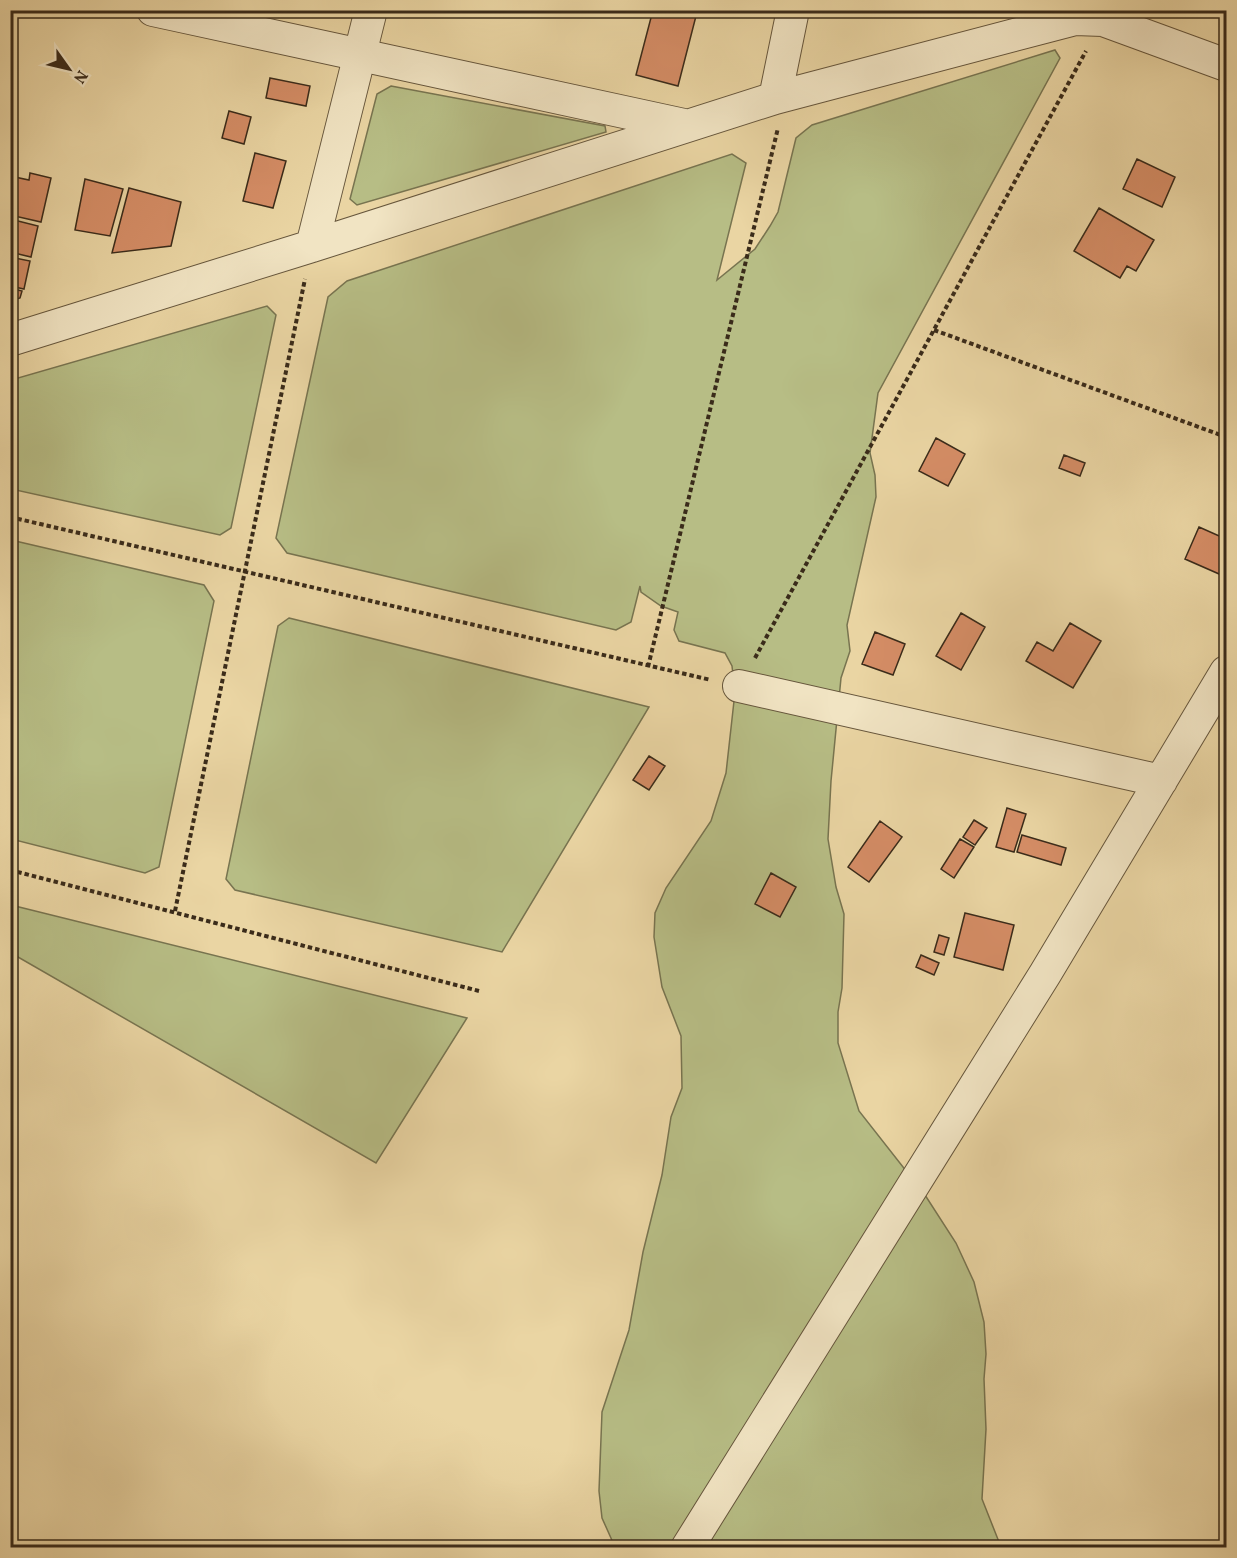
<svg xmlns="http://www.w3.org/2000/svg" width="1237" height="1558" font-family="Vollkorn,serif">
<style>
.green{fill:#b7bd85;stroke:#787450;stroke-width:1.5}
.building{fill:#d58d66;stroke:#3a2b1a;stroke-width:1.5}
.lines{fill:none;stroke-linecap:round;stroke-linejoin:round}
.minor-casing{stroke:#66563c;stroke-width:34}
.path{stroke:#3a2b1a;stroke-width:4;stroke-dasharray:4.5 3;stroke-linecap:butt}
.minor{stroke:#f1e4c3;stroke-width:32}
</style>
<rect width="100%" height="100%" fill="#ead5a3"/>
<filter id="stains"><feTurbulence type="fractalNoise" baseFrequency=".00333" numOctaves="4"/><feColorMatrix values="0 0 0 0 .2 0 0 0 0 .09 0 0 0 0 .02 0 0 0 .5 -.17"/></filter>
<radialGradient id="worn" r=".72"><stop offset=".6" stop-color="#630" stop-opacity="0"/><stop offset="1" stop-color="#630" stop-opacity=".3"/></radialGradient>
<!-- green -->
<path class="green" d="M1055,50L1060,58L878,393L870,453L875,475L876,497L847,625L850,651L841,678L831,781L828,839L836,887L844,914L842,988L838,1012V1043L859,1111L925,1195L956,1243L974,1282L984,1322L986,1354L984,1379L986,1429L982,1499L1001,1547H615L602,1518L599,1491L602,1412L629,1330L643,1252L662,1175L671,1117L682,1088L681,1036L662,987L654,937L655,913L666,888L711,821L726,773L735,692L732,666L725,653L679,641L674,630L678,612L661,606L641,592L640,586L631,622L616,630L287,553L276,538L328,297L347,281L732,154L746,163L717,280L755,249L770,226L778,212L796,138L812,125Z
M391,86L605,126L606,132L357,205L350,199L377,94Z
M267,306L276,315L231,528L220,535L11,489V380Z
M11,540L204,585L214,601L159,867L145,873L11,839Z
M289,618L649,707L502,952L235,890L226,879L278,626Z
M11,905L467,1018L376,1163L11,953Z"/>
<!-- building -->
<path class="building" d="M653,10H690L689,14L696,16L678,86L636,75Z
M270,78L310,86L306,106L266,98Z
M229,111L251,117L244,144L222,138Z
M255,153L286,161L273,208L243,201Z
M1137,159L1175,177L1162,207L1123,189Z
M30,173L51,178L41,222L10,215V176L29,180Z
M85,179L123,189L110,236L75,230Z
M129,188L181,202L171,246L112,253Z
M1099,208L1154,240L1136,271L1127,266L1120,278L1074,251Z
M10,219L38,226L31,257L10,252Z
M10,257L30,261L24,289L10,286Z
M10,288L22,291L20,298L10,301Z
M936,438L965,454L948,486L919,471Z
M1064,455L1085,463L1080,476L1059,468Z
M1199,527L1226,539V577L1185,559Z
M961,613L985,627L961,670L936,656Z
M1070,623L1101,641L1073,688L1026,661L1037,642L1053,651Z
M875,632L905,644L893,675L862,664Z
M649,756L665,766L649,790L633,780Z
M1007,808L1026,814L1014,852L996,847Z
M974,820L987,828L975,845L963,837Z
M880,821L902,837L869,882L848,867Z
M1022,835L1066,848L1061,865L1017,852Z
M960,839L974,847L954,878L941,869Z
M771,873L796,887L780,917L755,904Z
M965,913L1014,925L1003,970L954,957Z
M939,935L949,938L944,955L934,952Z
M921,955L939,963L934,975L916,967Z"/>
<g class="lines">
<!-- minor casing -->
<g class="minor-casing">
<path id="minor" d="M153,10L684,125
M775,98L793,10
M312,246L371,10
M10,340L312,246L775,98L1075,19L1103,20L1226,65
M739,686L1161,781
M687,1548L1045,974L1226,672"/>
</g>
<!-- path -->
<path class="path" d="M934,330L1226,437
M10,517L711,680
M755,658L1086,51
M648,667L778,128
M10,870L479,991
M175,911L305,279"/>
<!-- minor -->
<use href="#minor" class="minor"/>
</g>
<!-- margin -->
<rect width="1237" height="1558" fill="none" stroke="#ead5a3" stroke-width="36"/>
<rect x="12" y="12" width="1213" height="1534" fill="none" stroke="#3a2b1a" stroke-width="3"/>
<rect x="18" y="18" width="1201" height="1522" fill="none" stroke="#3a2b1a" stroke-width="1.5"/>
<!-- north arrow -->
<g transform="translate(69 69) rotate(124)" stroke="#f1e4c3" stroke-width="4.5" paint-order="stroke">
<path d="M0-4.5L10 22L0 15L-10 22Z" fill="#3a2b1a"/>
<text y="-9" font-size="16" font-weight="bold" text-anchor="middle" fill="#3a2b1a">N</text>
</g>
<rect width="100%" height="100%" filter="url(#stains)"/>
<rect width="100%" height="100%" fill="url(#worn)"/>
</svg>
